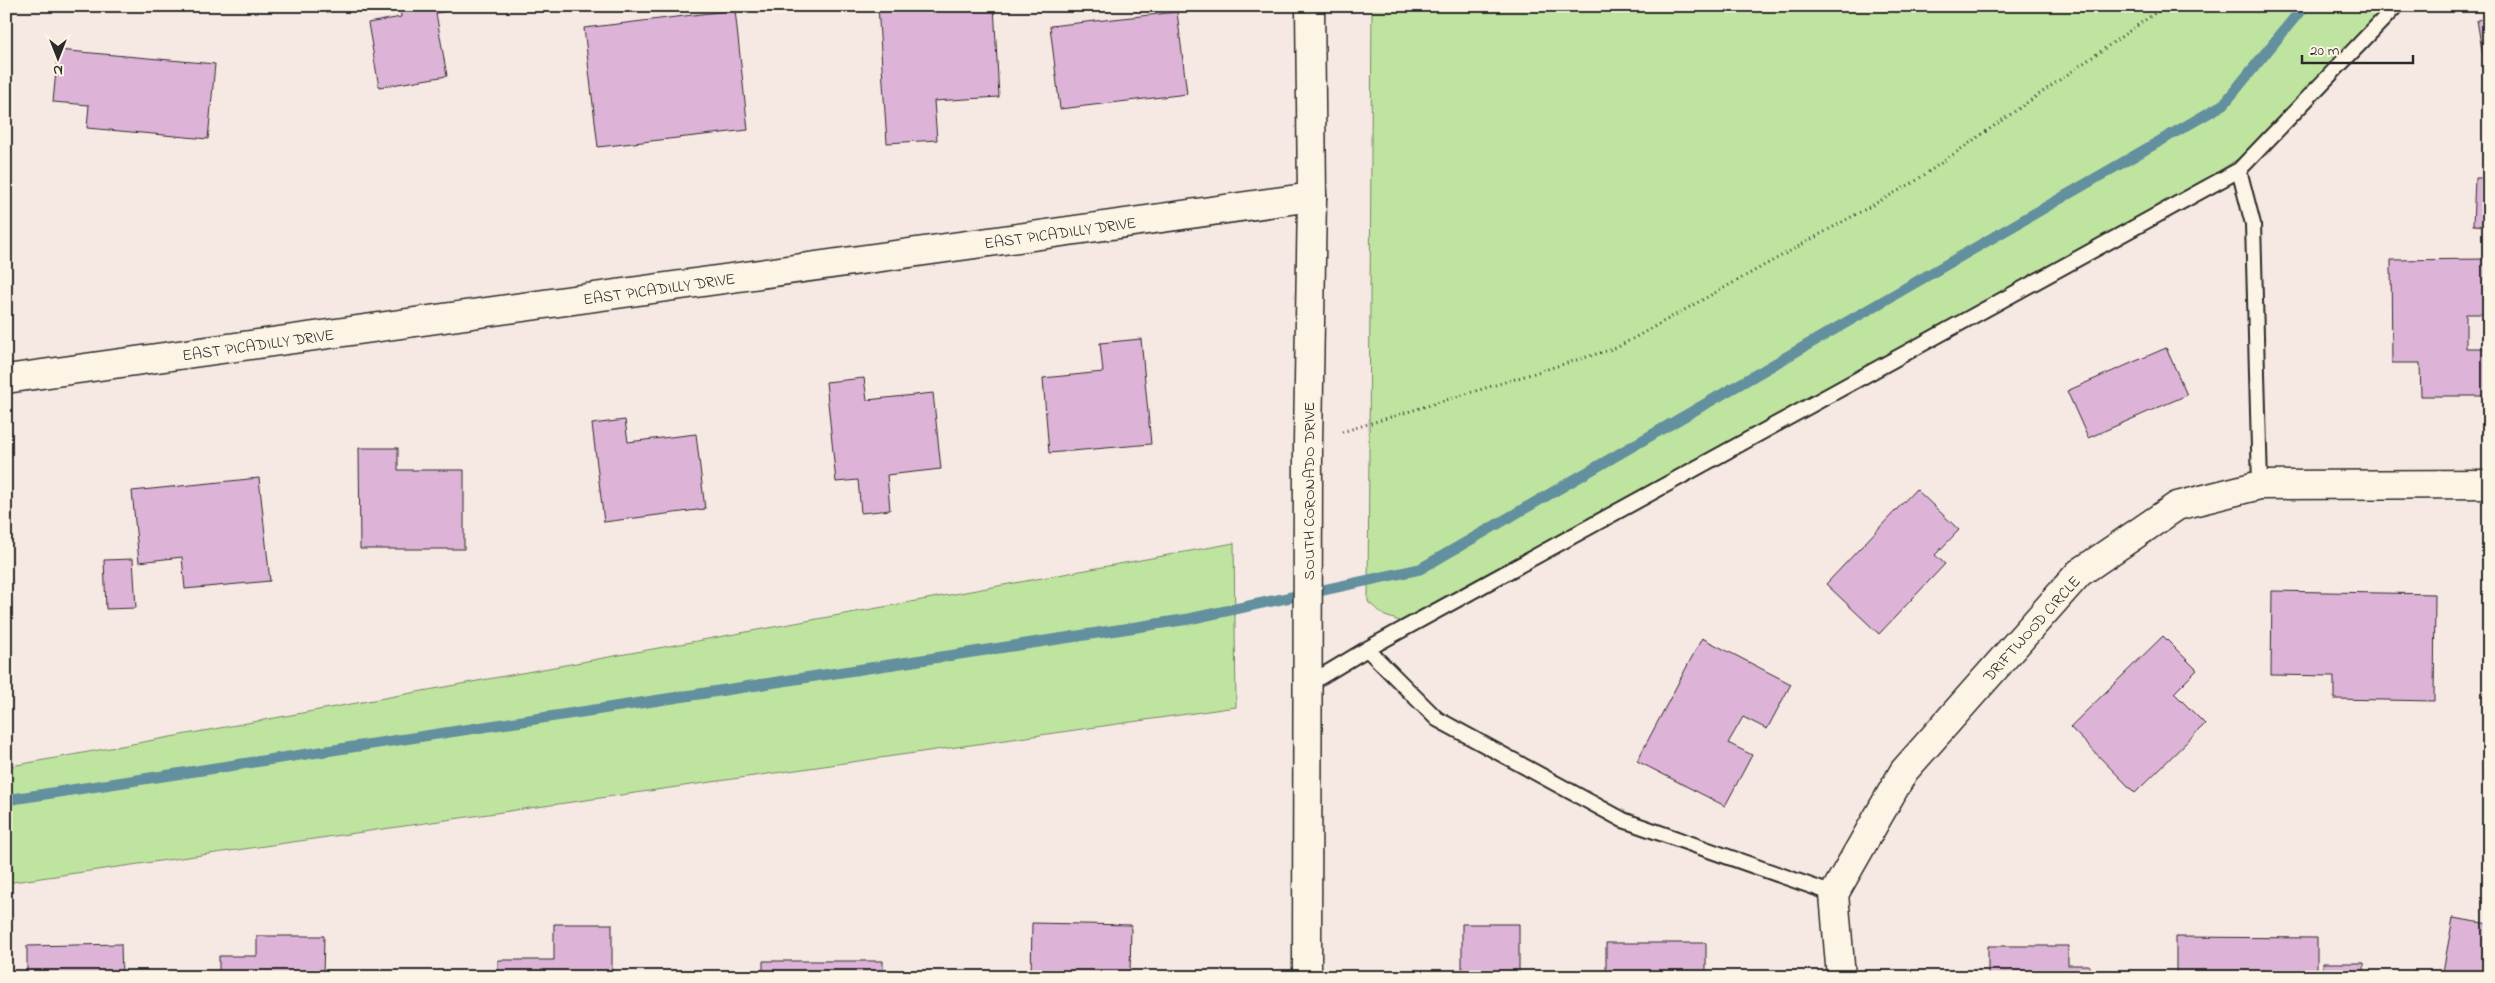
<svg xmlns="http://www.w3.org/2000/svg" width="2495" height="983" font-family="'Indie Flower',sans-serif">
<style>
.green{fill:#bfe49f;stroke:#758865}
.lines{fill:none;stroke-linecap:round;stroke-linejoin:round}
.stream{stroke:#64909e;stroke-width:11}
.building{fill:#deb3d8;stroke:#2b2b2b}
.lane-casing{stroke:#2b2b2b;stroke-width:18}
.street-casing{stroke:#2b2b2b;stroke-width:31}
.secondary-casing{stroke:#2b2b2b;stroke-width:31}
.path{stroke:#2b2b2b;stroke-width:3;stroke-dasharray:1 4;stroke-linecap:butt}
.lane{stroke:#fcf5e5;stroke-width:14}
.street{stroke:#fcf5e5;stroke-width:28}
.secondary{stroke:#fcf5e5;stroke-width:28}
.labels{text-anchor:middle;stroke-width:4;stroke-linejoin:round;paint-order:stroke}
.street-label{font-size:16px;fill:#2b2b2b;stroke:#fcf5e5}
</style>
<rect width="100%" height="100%" fill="#f6e8e2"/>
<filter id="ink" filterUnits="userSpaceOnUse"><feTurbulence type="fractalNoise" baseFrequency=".02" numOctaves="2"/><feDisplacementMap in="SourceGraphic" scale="10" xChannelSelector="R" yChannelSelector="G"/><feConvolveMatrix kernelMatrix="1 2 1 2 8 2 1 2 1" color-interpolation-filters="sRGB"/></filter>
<g filter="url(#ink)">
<!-- green -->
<path class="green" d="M1372,6H2390L2258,146L2205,180L1400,621L1385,616L1368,602Z
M1234,543L1236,707L6,883V767Z"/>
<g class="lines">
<!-- stream -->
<path class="stream" d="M6,800L1189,619L1420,569L2224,104L2304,6"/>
</g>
<!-- building -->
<path class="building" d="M400,6H475L436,13L447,76L379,87L368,23L401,17Z
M878,6H994L999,97L934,101L937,140L887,143Z
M735,10L748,130L598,147L584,28Z
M1177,12L1187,94L1060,109L1050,26Z
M2489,18V92L2477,20Z
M58,50L215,64L208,139L87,128L89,105L53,102Z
M2475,178H2489V226L2473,225Z
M2489,259V314H2466V348H2489V396H2421L2420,363H2392L2391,260Z
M1141,339L1151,444L1049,453L1043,378L1103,372L1100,343Z
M2166,348L2187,395L2088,438L2067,391Z
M864,378L867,400L933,393L941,469L887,475L890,510L861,513L858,480L836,482L826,382Z
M625,420L628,442L696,434L705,509L604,522L592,424Z
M359,448H398V470H464V549H360Z
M259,478L270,581L185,589L182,557L139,562L132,491Z
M1916,489L1959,530L1935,555L1945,564L1879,634L1826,584Z
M6,547L11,611H6Z
M133,559L136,608L106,609L104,560Z
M2272,591L2435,594L2434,701L2334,699V676L2271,675Z
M2163,636L2197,670L2174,693L2205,724L2135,793L2070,727Z
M1702,638L1791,684L1767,729L1743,717L1728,743L1752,755L1725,806L1637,761Z
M2453,918L2489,924V977H2442Z
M1032,923L1131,925L1130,974L1164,975V977H1031Z
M554,924H612V977H498V960H554Z
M1462,924H1519V977H1404V972H1462Z
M257,936H324L323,977H219V956H257Z
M2176,937L2317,938V977H2176Z
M1606,943H1706V977H1606Z
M121,944L122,977H27V946Z
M1988,946H2068V965H2089V977H1988Z
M763,961H883V977H763Z
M2323,963H2364V977H2323Z"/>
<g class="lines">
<!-- lane casing -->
<g class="lane-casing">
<path id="lane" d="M2239,170L2253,224L2260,485
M1367,649L1437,719L1623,820L1834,894
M1307,685L1367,649L2239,170L2396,6"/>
</g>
<!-- street casing -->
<g class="street-casing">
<path id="street" d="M6,379L1312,197
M1841,977L1834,894L1904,771L2079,573L2177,506L2260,485L2489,484"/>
</g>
<!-- secondary casing -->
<g class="secondary-casing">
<path id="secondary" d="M1307,977L1308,442L1312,197L1310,6"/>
</g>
<!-- path -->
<path class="path" d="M1342,432L1616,348L1914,182L2165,6"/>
<!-- lane -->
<use href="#lane" class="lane"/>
<!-- street -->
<use href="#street" class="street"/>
<!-- secondary -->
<use href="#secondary" class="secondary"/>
</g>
</g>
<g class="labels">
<!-- street labels -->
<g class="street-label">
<text transform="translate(1060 232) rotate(-8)" y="6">EAST PICADILLY DRIVE</text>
<text transform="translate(659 288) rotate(-8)" y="6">EAST PICADILLY DRIVE</text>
<text transform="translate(258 344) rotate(-8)" y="6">EAST PICADILLY DRIVE</text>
<text transform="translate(1308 491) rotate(-90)" y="6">SOUTH CORONADO DRIVE</text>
<text transform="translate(2031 628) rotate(-48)" y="6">DRIFTWOOD CIRCLE</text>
</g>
</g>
<!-- margin -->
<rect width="2495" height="983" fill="none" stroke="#fcf5e5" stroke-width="25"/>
<rect x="12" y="12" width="2470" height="958" fill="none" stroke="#2b2b2b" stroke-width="2" filter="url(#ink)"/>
<!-- north arrow -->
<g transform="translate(58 58) rotate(180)" stroke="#fcf5e5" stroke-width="4" paint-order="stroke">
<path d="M0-4L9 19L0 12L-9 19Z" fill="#2b2b2b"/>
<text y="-8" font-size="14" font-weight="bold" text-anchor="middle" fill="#2b2b2b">N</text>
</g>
<!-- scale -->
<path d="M2302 55v8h111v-8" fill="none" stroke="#2b2b2b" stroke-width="2.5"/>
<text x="2310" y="55" font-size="15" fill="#2b2b2b" stroke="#fcf5e5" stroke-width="4" paint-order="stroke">20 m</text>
</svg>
